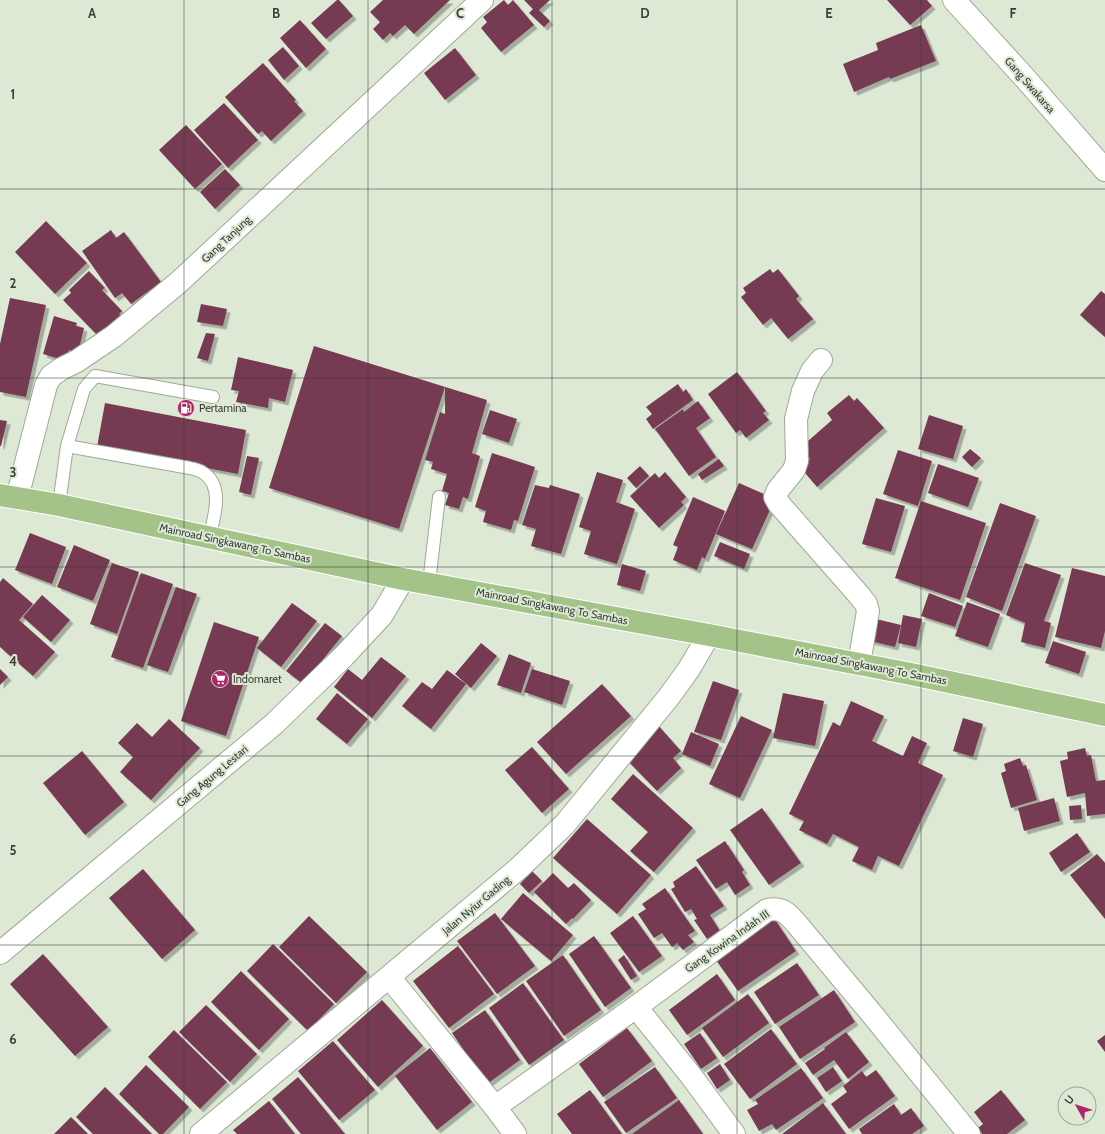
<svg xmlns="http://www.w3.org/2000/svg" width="1105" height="1134" font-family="Cabin,sans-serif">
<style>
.building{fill:#763b53;filter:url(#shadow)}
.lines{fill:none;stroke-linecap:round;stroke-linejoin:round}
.lane-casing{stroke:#9ea997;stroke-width:14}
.street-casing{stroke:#9ea997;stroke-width:24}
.primary-casing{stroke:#fff;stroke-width:24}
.lane{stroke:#fff;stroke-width:12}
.street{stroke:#fff;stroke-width:22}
.primary{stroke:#a3c388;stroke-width:22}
.grid{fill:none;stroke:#3a3f37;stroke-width:1;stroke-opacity:0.55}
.labels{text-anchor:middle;stroke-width:4;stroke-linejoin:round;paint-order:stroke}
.street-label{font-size:11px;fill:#3a3f37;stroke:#dde9d5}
.poi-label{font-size:11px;fill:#3a3f37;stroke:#dde9d5;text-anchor:start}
.grid-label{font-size:13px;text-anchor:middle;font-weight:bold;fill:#3a3f37;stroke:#dde9d5;stroke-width:4;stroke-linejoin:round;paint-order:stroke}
</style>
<defs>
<filter id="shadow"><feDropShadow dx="3.5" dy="3.5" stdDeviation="0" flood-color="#0004"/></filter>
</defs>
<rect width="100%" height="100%" fill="#dde9d5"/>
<!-- building -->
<path class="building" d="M337,0H339L353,16L326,39L311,23Z
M383,0H450L414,34L405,25L393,36L390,33L383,40L373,29L380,22L370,12Z
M504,0L508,5L513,0L534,25L501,52L481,28L487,22L483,17Z
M524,0H550L539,10L550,21L544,27L529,13L533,9Z
M887,0H927L932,6L910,25Z
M300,20L326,49L306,68L280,38Z
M921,25L936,61L890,79L889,77L854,92L843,64L878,50L876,43Z
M283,47L299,66L284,80L268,60Z
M455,48L476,75L445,100L424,73Z
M263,63L296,100L294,101L303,111L271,141L262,131L258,134L225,97Z
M224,103L258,140L228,168L194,130Z
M186,125L222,164L195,189L159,150Z
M225,169L240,185L215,209L200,192Z
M46,221L87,263L55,294L15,252Z
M111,230L116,238L124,232L161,282L131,304L122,293L115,298L82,251Z
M770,269L773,273L778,269L799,296L796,299L813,319L788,339L771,318L763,325L741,297L746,293L743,288Z
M89,271L105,288L102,290L122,311L119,314L123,317L108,333L104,329L97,335L63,300L71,293L69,290Z
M1101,291L1105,294V337L1080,315Z
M10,298L46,305L26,397L0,392V344Z
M201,304L227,309L223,326L197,322Z
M54,316L77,323L76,326L84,328L78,353L69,350L66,361L43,354Z
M206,333L215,334L208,361L197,358Z
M314,346L487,400L472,453L480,456L468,499L463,497L459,509L445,505L449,493L442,491L447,474L431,469L433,462L425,460L440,412L445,414V387L399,529L269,488Z
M238,357L293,370L285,402L269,398L268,408L236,402L239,391L231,390Z
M737,372L766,411L763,413L769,420L746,438L740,430L736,433L708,394Z
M678,384L683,392L686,389L693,400L653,429L646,419L652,414L646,407Z
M849,395L854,401L857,398L884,428L817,487L800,467L810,459L800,448L832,420L827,413Z
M698,401L710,418L696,428L716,457L689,476L655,429L683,409L684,412Z
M105,403L246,430L238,474L97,447Z
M490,410L517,419L509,443L482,434Z
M929,415L963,426L953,459L918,449Z
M0,420L7,421L1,446H0Z
M970,449L981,458L972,467L962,457Z
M898,450L932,461L918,506L883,494Z
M492,453L535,467L518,521L514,520L511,530L483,522L486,511L475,507Z
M247,456L259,458L251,495L239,492Z
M719,459L724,466L702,480L698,474Z
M938,464L979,478L968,507L928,493Z
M640,466L649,476L636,488L627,478Z
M597,472L623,480L616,502L635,509L617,564L584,554L591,531L579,527Z
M665,472L686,497L681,502L684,505L659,528L630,496L655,473L659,478Z
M739,483L775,499L752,549L716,534Z
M535,485L549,488L550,485L580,494L561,554L531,546L536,529L522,525Z
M693,497L725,511L705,559L702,557L697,570L673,560L678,547L673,545Z
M876,498L905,506L891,552L862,544Z
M921,501L986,523L960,600L895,578Z
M1000,503L1036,516L1002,611L966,597Z
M30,533L66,547L52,584L15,570Z
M720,542L750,554L744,569L714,556Z
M74,545L110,560L93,601L57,587Z
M112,563L139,572L117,634L90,624Z
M1025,563L1061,575L1044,621L1051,623L1045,648L1021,642L1025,623L1006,615Z
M622,564L646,571L640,591L617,585Z
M1072,568L1105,576V631L1101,648L1055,637Z
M141,573L173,584L143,668L111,657Z
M3,578L33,604L19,620L55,652L33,676L0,647V582Z
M176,587L197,594L168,672L147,665Z
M929,593L963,606L955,627L921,616Z
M42,595L70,620L51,642L23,617Z
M967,602L1000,614L988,647L955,636Z
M292,603L317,621L281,667L257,648Z
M903,615L922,619L916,647L898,643Z
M872,618L901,625L895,647L866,640Z
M214,622L259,637L226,736L181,721Z
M325,623L342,636L303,684L286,671Z
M1053,641L1086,652L1079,674L1045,663Z
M481,643L497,656L471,688L455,674Z
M509,654L531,663L521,693L497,685Z
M381,657L406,676L372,718L334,687L348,669L362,680Z
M0,669L8,677L0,685Z
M532,669L570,681L562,705L524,692Z
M447,670L466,684L431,729L402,706L422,682L432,689Z
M713,681L739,690L721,740L694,732Z
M602,684L631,716L566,774L537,742Z
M337,693L368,719L347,744L316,719Z
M783,693L824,701L815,746L773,738Z
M851,701L884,716L872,741L903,756L912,736L927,743L918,763L943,775L899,866L878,856L872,870L852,861L859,847L833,834L827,844L799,830L804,821L789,814L833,722L840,726Z
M741,716L772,730L740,798L709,784Z
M963,718L983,724L973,757L953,751Z
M169,719L200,748L151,800L120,772L133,757L118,743L137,723L152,737Z
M656,723L681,751L673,758L681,768L657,791L622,755Z
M691,732L719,744L710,766L682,754Z
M532,747L569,789L542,813L505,770Z
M1085,748L1087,756L1091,755L1096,781L1105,780V814L1087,816L1085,793L1067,797L1060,761L1068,759L1067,752Z
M82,751L124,802L85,835L43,783Z
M1020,758L1023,766L1026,765L1037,800L1011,808L1001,773L1006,771L1004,764Z
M633,774L693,828L654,872L630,851L648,832L611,799Z
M1054,798L1060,821L1024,831L1018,808Z
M1081,805L1082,819L1070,820L1069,806Z
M762,808L801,863L769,885L730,830Z
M587,819L651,875L617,914L553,858Z
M1077,833L1090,852L1061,872L1049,853Z
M725,841L744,870L742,872L750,885L735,895L727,882L716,889L696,860Z
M1097,854L1105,863V919L1070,875Z
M696,866L724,906L710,915L720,931L707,939L694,920L697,919L691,909L685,912L671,889L675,887L673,882Z
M143,869L195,930L162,959L109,898Z
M532,871L542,881L529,893L520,884Z
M553,873L568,888L574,883L591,900L573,919L572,918L566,924L534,892Z
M665,888L695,931L688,935L694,942L683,950L677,943L672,947L662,933L654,938L638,914L646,909L642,904Z
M523,893L573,935L551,961L501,919Z
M495,913L535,966L497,994L457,941Z
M772,915L796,951L738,991L713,956Z
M309,916L367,972L336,1003L279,947Z
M633,916L662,956L639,972L610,933Z
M594,936L631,988L605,1007L569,954Z
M273,944L334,1004L308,1031L247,971Z
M458,946L494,994L449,1028L413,981Z
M43,954L108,1027L75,1056L10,984Z
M563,955L601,1010L564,1036L526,981Z
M624,955L637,976L631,980L618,960Z
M797,963L819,995L775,1024L754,992Z
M241,971L289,1019L259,1050L211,1002Z
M717,974L735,1000L687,1035L669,1010Z
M523,983L564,1040L529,1065L489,1008Z
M834,990L855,1022L800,1059L779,1027Z
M748,994L769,1023L723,1057L702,1028Z
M382,1000L423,1046L378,1087L337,1040Z
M206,1005L257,1054L230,1082L179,1032Z
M485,1010L520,1060L487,1084L452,1033Z
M627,1028L652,1061L603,1097L579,1064Z
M771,1029L797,1064L750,1099L724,1064Z
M174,1030L227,1082L200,1109L148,1057Z
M846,1032L869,1062L848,1079L834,1060L813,1075L805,1063L825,1049L824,1048Z
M700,1033L717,1058L701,1069L684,1044Z
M1105,1035V1052L1097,1041Z
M333,1041L375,1090L339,1120L298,1071Z
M430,1048L472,1102L437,1130L395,1076Z
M720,1064L730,1080L717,1089L707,1073Z
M146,1065L189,1107L163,1134H159L119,1094Z
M655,1067L677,1098L626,1133L604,1102Z
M833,1067L842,1081L826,1092L817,1078Z
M801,1068L823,1098L776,1130L772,1124L759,1131L747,1110L758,1104L755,1100Z
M876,1070L895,1096L849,1129L831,1104L847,1092L843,1086L862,1071L866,1077Z
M298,1077L345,1134H301L272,1099Z
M105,1087L152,1134H93L76,1117Z
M590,1090L622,1134H572L557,1114Z
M1001,1090L1025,1120L1007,1134H982L978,1128L983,1124L974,1112Z
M679,1100L703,1134H632Z
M269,1101L295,1134H237L233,1130Z
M823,1103L846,1134H782Z
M894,1104L901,1115L911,1108L924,1126L912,1134H862L859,1129Z
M71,1117L88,1134H54Z"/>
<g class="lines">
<!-- lane casing -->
<g class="lane-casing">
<path id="lane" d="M67,446L84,389L95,376L213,397
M59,505L67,446L190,468C194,469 199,470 202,472C225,485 214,518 209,538
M429,583L439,497"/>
</g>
<!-- street casing -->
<g class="street-casing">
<path id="street" d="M954,0L1024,77L1105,170
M821,360L812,371L803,391L796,419L797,461L794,470L778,490L775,497L779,504L859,595L866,604L868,611L859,664
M17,498L46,385L51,376L61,369L77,361L114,336L179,282L482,0
M0,953L274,724L344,656L382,615L403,579
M389,977L495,1107L515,1134
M636,1007L692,1077L734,1134
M495,1107L636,1007L767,910C782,907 787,913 796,923L872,1014L969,1134
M201,1134L519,868L565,824L668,698L689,669L709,635"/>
</g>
<!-- primary casing -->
<g class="primary-casing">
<path id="primary" d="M0,495L59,505L403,579L709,635L911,674L1105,715"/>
</g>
<!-- lane -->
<use href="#lane" class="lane"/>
<!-- street -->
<use href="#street" class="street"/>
<!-- primary -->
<use href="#primary" class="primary"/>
</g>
<!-- grid -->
<path class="grid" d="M184,0V1134M368,0V1134M552,0V1134M737,0V1134M921,0V1134M0,189H1105M0,378H1105M0,567H1105M0,756H1105M0,945H1105"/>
<!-- icons -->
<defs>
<g id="fuel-disc" transform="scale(0.9)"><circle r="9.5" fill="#ae266a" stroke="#dde9d5"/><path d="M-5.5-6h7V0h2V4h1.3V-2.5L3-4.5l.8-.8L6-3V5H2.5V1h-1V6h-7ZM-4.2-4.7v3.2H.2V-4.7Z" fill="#fff"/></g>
<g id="supermarket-disc" transform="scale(0.9)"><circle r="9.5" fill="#ae266a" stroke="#dde9d5"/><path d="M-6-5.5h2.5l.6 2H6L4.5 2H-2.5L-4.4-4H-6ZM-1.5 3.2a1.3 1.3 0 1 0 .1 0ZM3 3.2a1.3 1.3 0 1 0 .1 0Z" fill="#fff"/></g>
</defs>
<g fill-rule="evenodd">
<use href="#fuel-disc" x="186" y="408"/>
<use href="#supermarket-disc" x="220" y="679"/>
</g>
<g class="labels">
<!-- street labels -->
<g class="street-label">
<text transform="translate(1030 85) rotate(49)" y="4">Gang Swakarsa</text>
<text transform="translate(226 239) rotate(-43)" y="4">Gang Tanjung</text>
<text transform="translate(235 543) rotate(12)" y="4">Mainroad Singkawang To Sambas</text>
<text transform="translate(552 606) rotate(11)" y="4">Mainroad Singkawang To Sambas</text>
<text transform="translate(871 666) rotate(11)" y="4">Mainroad Singkawang To Sambas</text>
<text transform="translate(212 776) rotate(-40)" y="4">Gang Agung Lestari</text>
<text transform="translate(476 905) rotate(-40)" y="4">Jalan Nyiur Gading</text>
<text transform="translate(727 941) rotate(-35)" y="4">Gang Kowina Indah III</text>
</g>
<!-- poi labels -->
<g class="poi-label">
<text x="199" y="412">Pertamina</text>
<text x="233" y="683">Indomaret</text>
</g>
</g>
<g class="grid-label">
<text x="92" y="18">A</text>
<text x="276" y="18">B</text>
<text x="460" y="18">C</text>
<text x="645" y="18">D</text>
<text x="829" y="18">E</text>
<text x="1013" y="18">F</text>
<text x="13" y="99">1</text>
<text x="13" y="288">2</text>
<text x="13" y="477">3</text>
<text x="13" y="666">4</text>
<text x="13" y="855">5</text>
<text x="13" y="1044">6</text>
</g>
<!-- north arrow -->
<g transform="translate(1077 1106) rotate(309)"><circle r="19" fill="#dde9d5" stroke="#9ca596"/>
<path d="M0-3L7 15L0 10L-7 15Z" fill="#ae266a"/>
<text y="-6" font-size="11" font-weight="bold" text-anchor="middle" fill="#3a3f37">U</text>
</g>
</svg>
